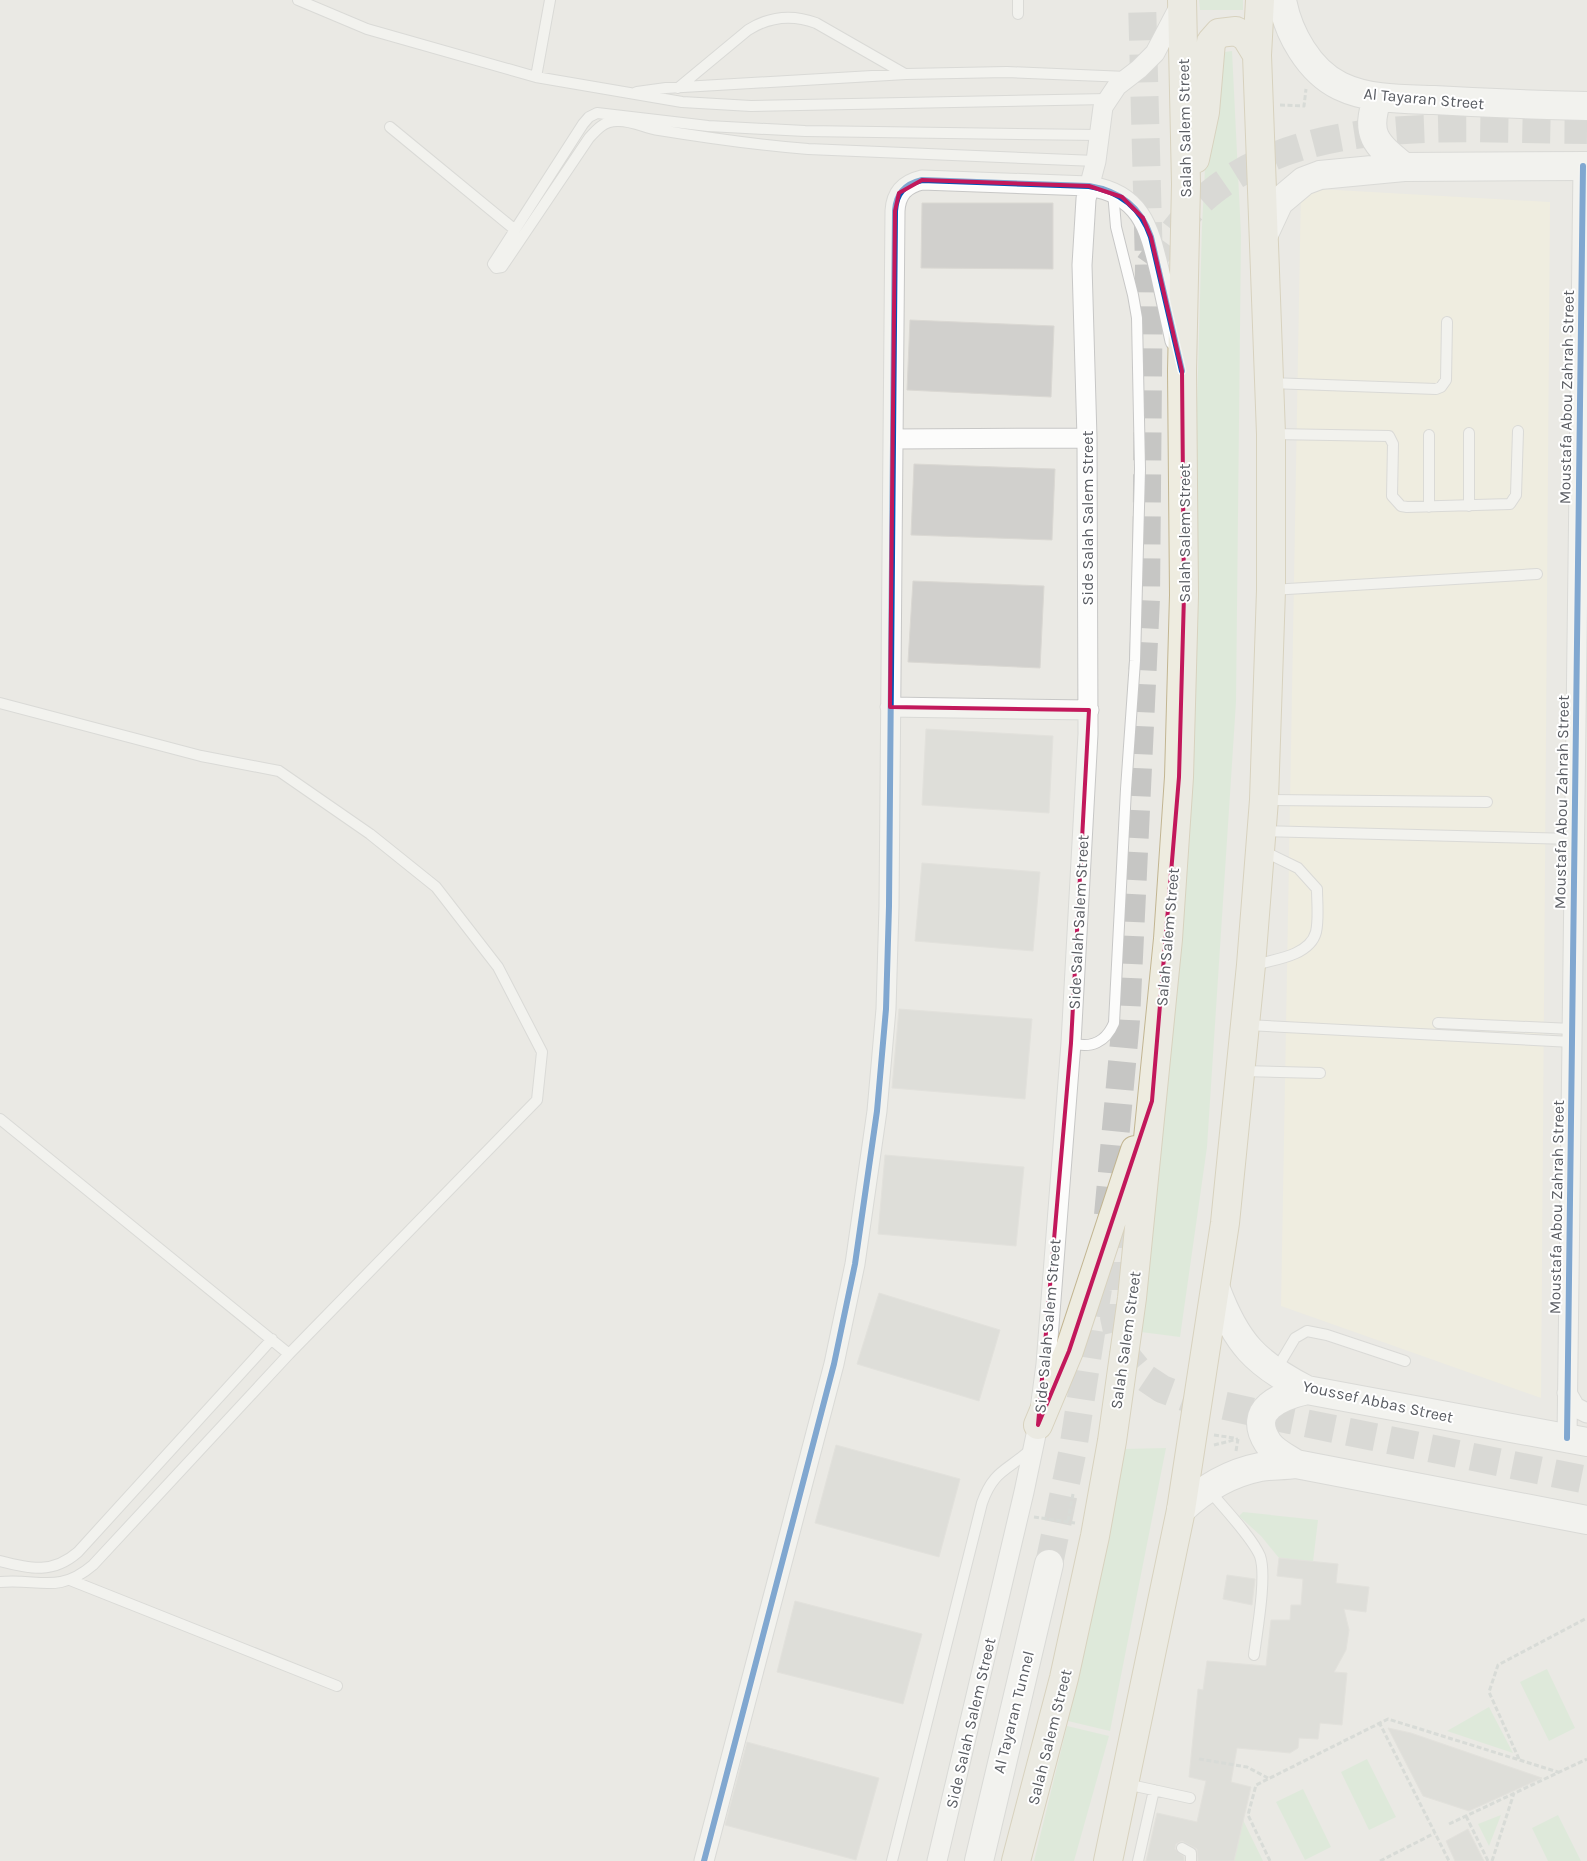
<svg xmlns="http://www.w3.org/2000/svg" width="1587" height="1861" font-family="Karla,sans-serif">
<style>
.commercial{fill:#f6f1db}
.green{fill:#d1e8cf}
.building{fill:#d1d0cd;stroke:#dad8d3}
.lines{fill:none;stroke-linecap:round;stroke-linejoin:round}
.secondary-tunnel{stroke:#c6c6c4;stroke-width:28;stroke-dasharray:28 14;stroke-linecap:butt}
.lane-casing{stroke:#c7c7c6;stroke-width:12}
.street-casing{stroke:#c7c7c6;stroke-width:21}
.secondary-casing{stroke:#c7c7c6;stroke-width:30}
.highway-casing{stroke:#c2b591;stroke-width:30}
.path{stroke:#c4cac7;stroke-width:3;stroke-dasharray:5 2.5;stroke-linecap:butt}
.lane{stroke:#fcfcfb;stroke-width:10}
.street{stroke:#fcfcfb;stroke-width:19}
.secondary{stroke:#fcfcfb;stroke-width:28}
.highway{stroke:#eeece0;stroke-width:28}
.cycleway-casing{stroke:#fff;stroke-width:9}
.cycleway{stroke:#0057b8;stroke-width:6}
.marked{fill:none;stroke:#c2185b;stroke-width:4;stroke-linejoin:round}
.labels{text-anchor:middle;stroke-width:4;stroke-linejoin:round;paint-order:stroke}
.street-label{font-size:16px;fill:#5a5d63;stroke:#fff}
</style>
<rect width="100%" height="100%" fill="#eae9e4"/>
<!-- commercial -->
<path class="commercial" d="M1301,188L1550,202L1541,1398L1281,1306Z"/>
<!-- green -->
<path class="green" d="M1199,0H1243V10H1200Z
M1232,51L1241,235L1236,702L1207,1147L1180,1337L1141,1332L1186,804L1202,226L1211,54Z
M1166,1448L1110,1731L1068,1721L1124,1449Z
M1243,1512L1318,1520L1313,1562L1279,1558L1261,1536L1239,1516Z
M1547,1669L1575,1728L1549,1741L1520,1682Z
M1489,1707L1513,1753L1447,1731Z
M1067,1726L1109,1736L1074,1861H1034Z
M1367,1759L1396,1817L1369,1830L1341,1772Z
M1303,1789L1331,1847L1305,1860L1276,1802Z
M1501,1815L1489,1846L1478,1824Z
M1558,1815L1581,1861H1548L1532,1828Z
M1243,1820L1263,1861H1234Z"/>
<!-- building -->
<path class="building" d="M922,203H1053V269L921,268Z
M910,320L1054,326L1051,397L907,390Z
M914,464L1055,469L1052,540L911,535Z
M913,581L1044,586L1040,668L908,662Z
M926,729L1053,736L1049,813L922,805Z
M922,863L1040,872L1033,951L915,941Z
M899,1009L1032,1019L1025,1099L892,1088Z
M885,1155L1024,1167L1016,1246L878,1234Z
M879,1293L1000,1330L979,1401L857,1364Z
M836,1445L960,1479L939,1557L815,1523Z
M1279,1558L1338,1564L1336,1583L1369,1587L1366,1612L1344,1609L1349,1630L1346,1650L1334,1672L1347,1673L1342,1725L1320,1723L1318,1739L1299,1738L1298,1748L1290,1753L1237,1748L1231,1782L1251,1787L1234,1861H1198L1197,1849L1182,1841L1176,1844L1175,1849L1184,1857V1861H1146L1157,1813L1197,1822L1206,1781L1189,1777L1198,1689L1203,1690L1207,1661L1266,1666L1271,1620H1290L1291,1605H1301L1303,1579L1277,1576Z
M1227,1575L1255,1579L1252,1605L1223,1599Z
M795,1601L922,1634L903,1704L777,1672Z
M1388,1728L1411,1733L1542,1778L1469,1811L1423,1796Z
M747,1742L879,1778L856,1860L725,1825Z
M1468,1829L1484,1861H1455L1446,1841Z"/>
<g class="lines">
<!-- secondary-tunnel -->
<path class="secondary-tunnel" d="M1149,265C1168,238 1187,211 1213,191C1313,112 1467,130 1587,130
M1108,1215L1126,1020L1146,598L1149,265L1142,0
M1114,1220V1317L1119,1340L1129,1359L1144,1377L1162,1389L1184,1397L1290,1420L1587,1480
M1049,1564L1073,1449L1099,1282"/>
<!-- lane casing -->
<g class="lane-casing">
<path id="lane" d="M298,0L367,29L536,77L682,102L751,106L1107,99
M1018,14V0
M536,77L550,0
M678,88L748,30C770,16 792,14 816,23L905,74
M637,92L666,88L906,74L1007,72L1127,77
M390,127L514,229
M1096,161L808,149C758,145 708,138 659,130C645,128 631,120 617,121C604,121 597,129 589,138L502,267L496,268L493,264L583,124L589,117L597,113L708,126L805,131L1098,135
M1270,383L1436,389L1441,387L1446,380L1447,322
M1469,433V506
M1272,434L1389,436L1393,444L1392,496L1401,506L1407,507L1510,504L1516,495L1518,431
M1429,507V435
M1271,590L1537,574
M0,703L201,756L279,771L370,834L436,887L498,967L542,1052L537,1100L289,1354L93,1565C58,1595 38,1578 0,1582
M1266,800L1487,802
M1262,831L1574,839
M1253,965C1273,960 1310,956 1316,932C1319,919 1317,902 1317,889L1298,868L1263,851
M1438,1023L1572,1029
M1246,1025L1572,1042
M1071,1043C1091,1049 1106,1042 1114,1023L1126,789L1135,661L1140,469L1137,318L1133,295L1116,227L1113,192
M1242,1071L1320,1073
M0,1119L289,1354
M1276,1370L1295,1338L1307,1331L1327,1335L1405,1361
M1208,1489C1222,1506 1252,1537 1260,1556C1267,1576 1257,1631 1254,1655
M0,1561C31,1569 53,1574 78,1552L272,1339
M70,1580L337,1686
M1126,1784L1190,1798
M1182,1848L1191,1853V1861
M892,1861L982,1503C994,1469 1008,1471 1031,1449
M1138,1861L1154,1790"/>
</g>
<!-- street casing -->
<g class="street-casing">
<path id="street" d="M893,439L1087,438
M890,707L1089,710
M1567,1393L1575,1407L1587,1413
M1567,1438L1583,166
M704,1861L834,1364L855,1264L877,1111L886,1009L889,906L895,211C896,193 905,184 922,180L1089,186C1142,194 1149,228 1160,273C1165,296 1170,318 1175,341
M937,1861L1024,1492L1038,1425L1046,1364L1071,1043L1088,734L1087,438L1082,265L1086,199L1096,161L1103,107L1117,86L1139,69L1155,53L1179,7"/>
</g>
<!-- secondary casing -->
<g class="secondary-casing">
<path id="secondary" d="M1282,0C1288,33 1309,71 1340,86C1369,100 1403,99 1434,100C1485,103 1536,105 1587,106
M1378,97C1364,135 1376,144 1404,167
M1265,232L1279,202L1304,181L1320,175L1404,167L1587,166
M1216,1289C1236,1343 1256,1364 1307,1390L1587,1442
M1296,1464C1287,1458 1274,1452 1268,1443C1246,1409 1281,1396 1307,1390
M1181,1510C1203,1489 1230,1473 1260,1467C1271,1465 1284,1466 1296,1464L1587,1520
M979,1861L1049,1564"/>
</g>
<!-- highway casing -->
<g class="highway-casing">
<path id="highway" d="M1195,159L1205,112L1211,42L1219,33L1236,31L1246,37L1257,55
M1038,1425L1069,1351L1135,1150
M1016,1861L1064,1678L1095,1536L1112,1441L1132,1298L1168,939L1179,777L1184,595L1182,371L1186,184L1182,0
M1108,1861L1181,1510L1225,1223L1251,965L1264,800L1271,590V434L1257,55L1260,0"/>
</g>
<!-- path -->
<path class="path" d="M1280,105L1304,106L1306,89
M1214,1435L1234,1438
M1214,1445L1238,1439
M1236,1451L1238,1439
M1034,1517L1075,1523
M1068,1521L1073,1494
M1379,1722L1449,1861
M1199,1759L1247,1767L1268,1778
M1519,1759L1489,1692L1498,1665L1587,1618
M1466,1816L1488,1861
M1449,1824L1587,1759
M1270,1861L1248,1815L1256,1785L1388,1719L1558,1772
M1380,1861L1435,1833
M1492,1861L1514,1793"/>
<!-- lane -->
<use href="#lane" class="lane"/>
<!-- street -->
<use href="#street" class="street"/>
<!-- secondary -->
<use href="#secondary" class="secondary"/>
<!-- highway -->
<use href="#highway" class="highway"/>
<!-- cycleway casing -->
<g class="cycleway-casing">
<path id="cycleway" d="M1567,1438L1583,166
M704,1861L834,1364L855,1264L877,1111L886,1009L889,906L895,211C896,193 905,184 922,180L1089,186C1120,191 1141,207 1151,237L1182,371"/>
</g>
<!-- cycleway -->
<use href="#cycleway" class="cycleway"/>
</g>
<!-- marked area -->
<path d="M0 0H1587V1861H0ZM922,180L1089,186L1122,197L1143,218L1151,237L1182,371L1184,595L1179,777L1152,1101L1069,1351L1038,1425L1071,1043L1089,710L890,707L895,211L899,193Z" fill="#eae9e4" fill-opacity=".55" fill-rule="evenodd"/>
<path class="marked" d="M922,180L1089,186L1122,197L1143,218L1151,237L1182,371L1184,595L1179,777L1152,1101L1069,1351L1038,1425L1071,1043L1089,710L890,707L895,211L899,193Z"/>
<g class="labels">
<!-- street labels -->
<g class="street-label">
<text transform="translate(1424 98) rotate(5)" y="6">Al Tayaran Street</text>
<text transform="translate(1184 128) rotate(-91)" y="6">Salah Salem Street</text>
<text transform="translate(1566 397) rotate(-89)" y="6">Moustafa Abou Zahrah Street</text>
<text transform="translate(1087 518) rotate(-90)" y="6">Side Salah Salem Street</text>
<text transform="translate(1184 533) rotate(-90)" y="6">Salah Salem Street</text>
<text transform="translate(1561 802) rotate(-89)" y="6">Moustafa Abou Zahrah Street</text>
<text transform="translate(1078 922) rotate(-87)" y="6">Side Salah Salem Street</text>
<text transform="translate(1167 937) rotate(-85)" y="6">Salah Salem Street</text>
<text transform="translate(1556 1207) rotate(-89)" y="6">Moustafa Abou Zahrah Street</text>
<text transform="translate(1047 1326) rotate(-85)" y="6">Side Salah Salem Street</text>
<text transform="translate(1125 1340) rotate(-82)" y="6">Salah Salem Street</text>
<text transform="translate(1378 1401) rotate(12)" y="6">Youssef Abbas Street</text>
<text transform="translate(1013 1712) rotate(-76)" y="6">Al Tayaran Tunnel</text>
<text transform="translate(970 1723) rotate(-77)" y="6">Side Salah Salem Street</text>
<text transform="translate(1049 1737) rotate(-76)" y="6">Salah Salem Street</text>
</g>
</g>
</svg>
